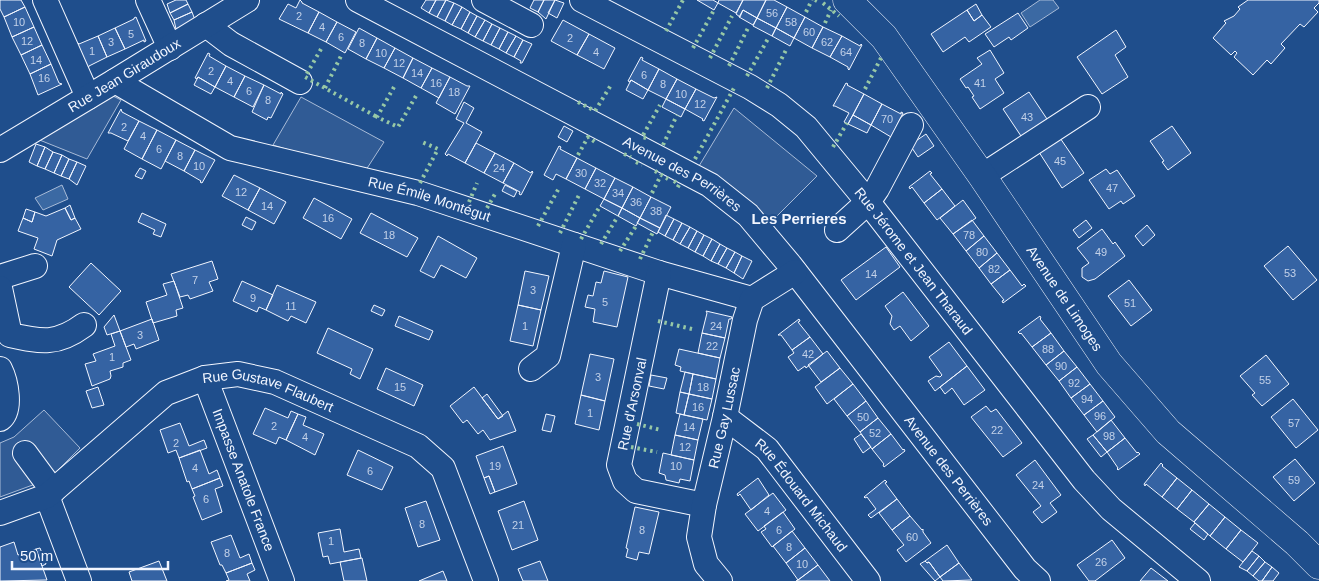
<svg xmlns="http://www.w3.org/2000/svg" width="1319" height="581" font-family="Helvetica,sans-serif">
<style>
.parking{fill:#305b95;stroke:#a8bbd7}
.water{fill:#3b69a3;stroke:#a8bbd7}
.building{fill:#3563a3;stroke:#f2f6ff}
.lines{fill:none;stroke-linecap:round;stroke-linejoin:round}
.minor-casing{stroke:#f2f6ff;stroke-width:26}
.major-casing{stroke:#f2f6ff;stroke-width:29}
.minor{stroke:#1f4e8c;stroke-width:24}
.major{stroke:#1f4e8c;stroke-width:28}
.hedge{stroke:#97c8a6;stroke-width:4;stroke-dasharray:2.5 4;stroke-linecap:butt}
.labels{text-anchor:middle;stroke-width:4;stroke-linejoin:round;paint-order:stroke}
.number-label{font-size:11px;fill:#c3d1e8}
.street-label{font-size:14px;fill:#f2f6ff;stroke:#1f4e8c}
.neighbourhood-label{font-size:15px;font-weight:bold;fill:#f2f6ff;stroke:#1f4e8c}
</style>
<rect width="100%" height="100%" fill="#1f4e8c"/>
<!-- parking -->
<path class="parking" d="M109,94L121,100L87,159L37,139Z
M301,97L384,142L364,173L273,145Z
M734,108L817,176L772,221L699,166Z
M44,410L80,448L49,479L0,497V443L14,437Z"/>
<!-- water -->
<path class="water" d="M1040,0H1053L1059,8L1030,27L1021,13Z
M62,185L68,199L43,210L35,198Z"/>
<!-- building -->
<path class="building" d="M0,0H21L25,7L4,17L0,9Z
M176,0H186L188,4L170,13L167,4Z
M300,0L302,2V3L319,12L308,33L279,19L288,4L296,8Z
M426,0H436L429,13L421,8Z
M436,0H446L437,17L429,13Z
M446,0L454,3L445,21L437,17Z
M534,0H544L538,12L530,8Z
M544,0H555L546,19L538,12Z
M555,0L564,3L557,18L548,13Z
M697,0H713L718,3L714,10Z
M719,0H743L736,13L718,3Z
M743,0H766L757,18L743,10L740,17L736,14Z
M766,0H774L787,7L776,28L757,18Z
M1248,0H1319V3L1314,8L1318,12L1304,27L1300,24L1281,44L1285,48L1271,64L1267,60L1253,75L1234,57L1237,53L1235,51L1231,55L1213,38L1226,23L1224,21L1234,16L1240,9L1238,7Z
M454,3L462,7L452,25L445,21Z
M188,4L192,12L174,20L170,13Z
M976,4L982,15L974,21L967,10Z
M25,7L34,27L12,37L4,17Z
M462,7L470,12L461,29L452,25Z
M787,7L805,17L794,38L776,28Z
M743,10L757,18L753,25L739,17Z
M967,10L974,21L982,15L991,27L969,42L965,37L943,52L931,34Z
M192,12L195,20L176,29L174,20Z
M319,12L337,22L326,42L308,33Z
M470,12L477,16L468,33L461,29Z
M1018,13L1028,28L1011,40L1009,37L994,47L985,34Z
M477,16L485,20L475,37L468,33Z
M136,17L146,41L144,42V40L125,49L115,28L134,19V18Z
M805,17L823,27L812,48L794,38Z
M757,18L776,28L772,36L753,26Z
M485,20L492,24L483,41L475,37Z
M563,20L589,34L577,55L551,41Z
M337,22L356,32L345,53L326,42Z
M492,24L500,28L491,45L483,41Z
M34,27L42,45L21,55L12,37Z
M823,27L842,36L830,57L812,48Z
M115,28L125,49L107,57L98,36Z
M359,28L377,38L366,59L348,49Z
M500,28L508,32L499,49L491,45Z
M776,28L794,38L790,46L772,36Z
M1116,30L1126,47L1115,55L1128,77L1102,94L1077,57Z
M508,32L516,36L506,53L499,49Z
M589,34L615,48L604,69L577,55Z
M98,36L107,57L89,66L88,68L77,44L78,43L79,44Z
M516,36L523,40L514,57L506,53Z
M842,36L860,46L861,44L862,45L849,70L848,69V67L830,57Z
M377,38L395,48L384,68L366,59Z
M523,40L532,44L522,63H520L521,61L514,57Z
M42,45L51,64L30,74L21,55Z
M395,48L413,58L403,78L384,68Z
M990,50L1004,73L995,79L1004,93L980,109L972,97L974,96L968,87L966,88L960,79L982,64L977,58Z
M208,53L210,54L209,56L226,66L215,87L198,77L197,79L195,78Z
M641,57L643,58L642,60L659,69L648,90L631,80L630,82L628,81Z
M413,58L432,68L421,88L403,78Z
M51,64L59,83L62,84L38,95L30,74Z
M226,66L245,76L234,97L215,87Z
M432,68L450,77L439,98L421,88Z
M659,69L677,79L666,99L648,90Z
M245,76L264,85L253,107L234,97Z
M198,77L215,87L211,94L194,85Z
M450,77L467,86H470L455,114L436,103Z
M677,79L696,89L685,109L666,99Z
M631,80L648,90L643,99L626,90Z
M846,83L848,84L847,85L864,94L848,124L844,122L849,113L835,106H833Z
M264,85L281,94V92L283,94L271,118L268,117L267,120L252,112Z
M696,89L714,98L717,97L704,121L702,120L703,119L685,109Z
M1029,92L1051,125L1025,142L1003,109Z
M864,94L882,104L871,125L853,115Z
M666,99L685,109L681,117L662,107Z
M464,102L474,108L466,123L482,132L465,163L448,154L447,156L445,154L464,123L456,119Z
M882,104L901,114V112L903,113L891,137L871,125Z
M121,109L122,112L139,121L128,141L111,133H108Z
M853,115L871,125L867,133L848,124Z
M139,121L157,130L142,159L124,149Z
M564,126L573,131L567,142L558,137Z
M1172,126L1191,153L1168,170L1162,162L1164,161L1150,141Z
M157,130L176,140L161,169L142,159Z
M926,134L934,146L918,157L910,145Z
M1058,135L1084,173L1062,188L1037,149Z
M176,140L195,150L184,171L165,161Z
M476,143L495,153L484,173L465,163Z
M36,144L45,147L37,166L29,162Z
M559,146L561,147L560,149L577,158L566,179L556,174L553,180L544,175Z
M45,147L53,152L45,169L37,166Z
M195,150L215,160L202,183L200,182L201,181L184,171Z
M53,152L62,155L54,173L45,169Z
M495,153L514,163L503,183L484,173Z
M62,155L69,159L61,176L54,173Z
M577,158L596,168L585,189L566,179Z
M69,159L77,162L69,179L61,176Z
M77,162L86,166L77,185L69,179Z
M514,163L531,173L532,171L533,172L521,195L519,194L520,192L503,183Z
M140,168L146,171L142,179L135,176Z
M596,168L615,178L604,199L585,189Z
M1106,169L1110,174L1117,170L1135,196L1123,204L1121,201L1109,209L1089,180Z
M930,171L932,173L930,174L942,189L924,203L912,187L910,189L909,187Z
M234,175L260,188L248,210L222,196Z
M615,178L633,187L622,208L604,199Z
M505,185L517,191L514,197L502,191Z
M633,187L651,197L640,218L622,208Z
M260,188L286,202L274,224L248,210Z
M942,189L955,206L937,220L924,203Z
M651,197L671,207L660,228L640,218Z
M314,198L352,219L341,239L303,218Z
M604,199L622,208L618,216L600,206Z
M963,200L976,218L953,234L940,218Z
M70,205L75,218L71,220L65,208Z
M65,208L71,220L75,218L81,229L57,240L52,256L34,249L38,238L18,231L23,218L32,222L35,212L46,216Z
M622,208L640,218L636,226L618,216Z
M26,209L35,212L32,222L23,218Z
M142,213L166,224L161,237L153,234L155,230L138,222Z
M371,213L418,238L407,257L360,233Z
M666,215L674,219L665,236L658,232Z
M246,217L256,222L252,230L242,225Z
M640,218L660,228L657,234L637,223Z
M674,219L682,223L673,240L665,236Z
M972,220L984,236L966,251L953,234Z
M1086,220L1092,228L1079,238L1073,230Z
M682,223L690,227L680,244L673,240Z
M1147,225L1155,235L1143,246L1135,236Z
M690,227L697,231L688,248L680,244Z
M1102,229L1113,244L1115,242L1125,256L1095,279L1088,281L1082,277V268L1089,263L1077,248Z
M697,231L704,235L695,252L688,248Z
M704,235L712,239L703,256L695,252Z
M438,236L477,258L466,278L441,265L434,278L420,271Z
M984,236L997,253L979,268L966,251Z
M712,239L720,244L711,261L703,256Z
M720,244L727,248L718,264L711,261Z
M1288,246L1317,280L1293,300L1264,266Z
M886,247L900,267L856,300L841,280Z
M727,248L735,252L726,268L718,264Z
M735,252L742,256L734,273L726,268Z
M997,253L1010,270L991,284L979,268Z
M742,256L752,261L743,279L734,273Z
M212,261L218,279L209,282L213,291L190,299L188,295L180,297L171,274Z
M91,263L121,291L99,315L69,287Z
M1010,270L1022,286L1024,284L1026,286L1003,303L1002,301L1004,300L991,284Z
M525,271L549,276L541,310L518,305Z
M604,271L628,277L617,327L593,322L595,309L585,307L588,295L593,296L596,282L601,283Z
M1129,280L1152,310L1131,326L1108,296Z
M174,281L183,308L176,310L177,316L153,323L146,302L167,295L163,284Z
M242,281L273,295L266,310L259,307L257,312L233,301Z
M277,285L316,302L306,323L291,316L288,321L266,310Z
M903,292L929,326L911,341L900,326L894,330L890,324L892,316L885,306Z
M374,305L385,310L382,316L371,311Z
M518,305L541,310L533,346L510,341Z
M706,311L732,317L731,319H729L725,338L702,333L707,313Z
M114,315L120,331L107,335L104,327Z
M399,316L433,331L429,340L395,326Z
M1040,316L1041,318L1040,319L1051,333L1032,347L1021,333L1020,334L1018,332Z
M152,319L159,340L136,349L134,344L126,347L120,331Z
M799,319L800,321L798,322L810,337L792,350L781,335H778Z
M328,328L373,349L360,379L350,374L352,369L317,353Z
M120,331L131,360L123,363V367L110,371L111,376L110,379L92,386L85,364L96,361L93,354L115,346L111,334Z
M702,333L725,338L720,358L698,353Z
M1051,333L1064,351L1046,365L1032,347Z
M810,337L823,354L806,368L805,366L798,371L788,357L794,353L792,350Z
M949,342L967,366L935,391L928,381L936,376L940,377L942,375L929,357Z
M679,349L720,358L716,379L680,371L681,367L675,365Z
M827,351L840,368L821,382L808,365Z
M1064,351L1077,367L1059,381L1046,365Z
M590,354L614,359L605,401L581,395Z
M1266,355L1289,384L1262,406L1252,395L1255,393L1240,376Z
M967,366L985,390L964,405L952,388L945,394L940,387Z
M1077,367L1090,384L1071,398L1059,381Z
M386,368L423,385L414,406L377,389Z
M840,368L853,384L827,404L815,387Z
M685,372L693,374L689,394L680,392Z
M693,374L716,379L712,399L689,394Z
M651,375L667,378L664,389L649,386Z
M853,384L866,401L847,416L834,399Z
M1090,384L1103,401L1084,415L1071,398Z
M98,387L104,405L92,408L86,391Z
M474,387L498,419L508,411L516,431L490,440L483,430L478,434L467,420L463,423L450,406Z
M680,392L689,394L684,415L676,413Z
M487,394L503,416L498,419L482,398Z
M689,394L712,399L707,420L684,415Z
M581,395L605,401L599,430L575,424Z
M1293,399L1318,430L1296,448L1271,417Z
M866,401L878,418L860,432L847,416Z
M1103,401L1115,417L1097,432L1084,415Z
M986,406L991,412L996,409L1022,443L1003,457L971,417Z
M265,408L288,418L291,411L298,414L286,440L279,437L276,444L253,434Z
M298,414L306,417L303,425L324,434L315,455L286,440Z
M546,414L555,416L551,432L542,430Z
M680,414L703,419L698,440L675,435Z
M878,418L891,434L872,449L860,432Z
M1111,420L1125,438L1107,452L1093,435Z
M180,423L189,446L204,440L207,448L179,458L176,450L168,453L160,430Z
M861,434L871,447L863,453L854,439Z
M891,434L903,450L904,449L905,451L884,467L883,465L884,464L872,449Z
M675,435L698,440L694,460L671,455Z
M1093,435L1107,452L1101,457L1087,439Z
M1125,438L1137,453L1138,452L1140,454L1118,470L1117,469L1118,468L1107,452Z
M503,446L517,484L495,492L489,476L484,478L476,456Z
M200,450L209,474L217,470L220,478L192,489L189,481L187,482L179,458Z
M358,450L393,467L382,490L347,475Z
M663,453L694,460L690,481L680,479L679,483L666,480L665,475L659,473Z
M1295,459L1315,483L1294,501L1273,477Z
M1035,460L1061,495L1050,503L1057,512L1042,523L1033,512L1041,506L1016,475Z
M1161,463L1163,465L1162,466L1177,478L1162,497L1146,484L1145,486L1144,484Z
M489,476L495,492L490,494L484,478Z
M220,478L223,486L215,489L222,512L202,520L193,497L195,496L192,489Z
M758,478L769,495L751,510L740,494L738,496L737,494Z
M1177,478L1192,490L1177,509L1162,497Z
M885,480L887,482L885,483L897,499L871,518L868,515L876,509L867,497L865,498L864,497Z
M1192,490L1209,504L1194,522L1177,509Z
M773,493L786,510L758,531L745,514Z
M897,499L910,516L892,530L879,513Z
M426,501L440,540L418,547L405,508Z
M524,501L538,540L512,550L498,511Z
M1209,504L1225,517L1210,536L1194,522Z
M635,507L659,512L649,554L639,552L637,560L626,557L628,549L626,548Z
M783,512L795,529L772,547L761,532L766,529L764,526Z
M910,516L922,530L923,529V532L931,543L906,562L897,550L904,545L892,530Z
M1225,517L1241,530L1226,549L1210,536Z
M1195,523L1208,534L1204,540L1190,529Z
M340,529L344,552L359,549L361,558L330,564L328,556L323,557L318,533Z
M1241,530L1258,543L1243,562L1226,549Z
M792,531L805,548L786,563L773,546Z
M231,535L240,558L249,554L252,563L226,573L222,565H220L211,542Z
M1112,540L1125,558L1095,581H1089L1077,565Z
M14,542L18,555L36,549L47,580L0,581V547Z
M947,545L959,563L940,577L929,562L927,563L925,561Z
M40,548L46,564L42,566L36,549Z
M805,548L818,565L798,580L786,563Z
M1252,551L1259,556L1247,571L1239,567Z
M1259,556L1265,562L1253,576L1247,571Z
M362,558L367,581H344L340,562Z
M159,561L167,581H132L129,572Z
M540,561L548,581H523L518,569Z
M925,561L927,563L929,562L940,577L935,581L920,564Z
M1265,562L1272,567L1262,581H1259L1253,576Z
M252,563L255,570L247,574L250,581H226L229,580L226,573Z
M959,563L972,580L943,581L940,577Z
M818,565L830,581H796L798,580Z
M1272,567L1279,573L1273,581H1262Z
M1151,568L1168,581H1140Z
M443,571L447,581H419Z"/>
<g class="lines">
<!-- minor casing -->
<g class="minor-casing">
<g id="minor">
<path d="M45,0L88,97"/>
<path d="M148,0L170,48"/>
<path id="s1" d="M358,0L710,185L748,215L790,265L1025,569L1038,581"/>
<path d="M484,0L531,25"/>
<path id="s2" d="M582,0L750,87L779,105L806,127L868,202L1084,480L1111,509L1198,581"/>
<path d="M206,25L231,44L300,82"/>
<path id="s3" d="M115,81L230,148L418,193L659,273L752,299"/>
<path id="s4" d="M0,150L115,81L247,0"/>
<path d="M982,176L1088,107"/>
<path d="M837,230L868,202L877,189L911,125"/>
<path d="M659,273L619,465L625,481L636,491L704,505"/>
<path d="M0,277L35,266"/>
<path d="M0,288L10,335C42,342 57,345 84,325"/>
<path d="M0,369C6,381 12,410 0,419"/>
<path d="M531,369L548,356L574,245"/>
<path id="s5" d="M205,378L282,581"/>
<path id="s6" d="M725,417L767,449L868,581"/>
<path d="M25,453L53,491"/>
<path d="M47,496L79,581"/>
<path id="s7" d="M0,513L47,496L166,393L205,378L238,374L275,382L418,446L443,468L486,581"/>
<path id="s8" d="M720,581L706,564L699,537L704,505L725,417L745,320L752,299L795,272"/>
</g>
</g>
<!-- major casing -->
<g class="major-casing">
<g id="major">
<path id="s9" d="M847,0L884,37L982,176L1109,364L1168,432L1297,543L1319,565"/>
</g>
</g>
<!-- minor -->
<use href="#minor" class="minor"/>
<!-- major -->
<use href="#major" class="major"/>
<!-- hedge -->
<path class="hedge" d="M815,0L817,1
M823,3L839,16
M806,12L812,0
M825,23L831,10
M666,31L683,0
M693,48L714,10
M321,49L305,77L377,117
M710,58L732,16
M729,66L749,26
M747,76L769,37
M394,87L377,117L398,127L416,96
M325,88L342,54
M767,88L787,48
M865,89L881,58
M578,102L595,111L611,85
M646,138L642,137L660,105
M663,145L677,115
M833,147L847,123
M624,154L631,157
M578,155L588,137L595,142
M695,159L734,88
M636,162L642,165
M655,171L668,179
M674,181L679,185L676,190
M420,183L438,149L422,142
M652,193L661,175
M469,202L477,183
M487,208L495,194
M538,226L559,188
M560,233L579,195
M581,239L600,206
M601,244L618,216
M620,251L636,226
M640,259L653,232
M658,321L692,329
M637,424L661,430
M631,447L657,452"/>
</g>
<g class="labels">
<!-- number labels -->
<g class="number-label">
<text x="772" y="17">56</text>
<text x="299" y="20">2</text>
<text x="19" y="26">10</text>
<text x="791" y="26">58</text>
<text x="322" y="31">4</text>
<text x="809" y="36">60</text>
<text x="131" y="38">5</text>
<text x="341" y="41">6</text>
<text x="570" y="42">2</text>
<text x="27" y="45">12</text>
<text x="111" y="46">3</text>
<text x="827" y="46">62</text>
<text x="362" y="47">8</text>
<text x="92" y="55">1</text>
<text x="596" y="56">4</text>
<text x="846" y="56">64</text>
<text x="381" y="57">10</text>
<text x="36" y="64">14</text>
<text x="399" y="67">12</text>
<text x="211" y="75">2</text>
<text x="417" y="77">14</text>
<text x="644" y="79">6</text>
<text x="44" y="82">16</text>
<text x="230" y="85">4</text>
<text x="436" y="87">16</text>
<text x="980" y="87">41</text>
<text x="663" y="88">8</text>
<text x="249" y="95">6</text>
<text x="454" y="96">18</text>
<text x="681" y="98">10</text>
<text x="268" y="104">8</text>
<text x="700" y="108">12</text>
<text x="1027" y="121">43</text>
<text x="887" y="123">70</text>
<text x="124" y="131">2</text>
<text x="143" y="140">4</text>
<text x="159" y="153">6</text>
<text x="180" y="160">8</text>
<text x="1060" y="165">45</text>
<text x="199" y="170">10</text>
<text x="499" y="172">24</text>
<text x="581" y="177">30</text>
<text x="600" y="187">32</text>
<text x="1112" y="192">47</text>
<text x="241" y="196">12</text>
<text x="618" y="197">34</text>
<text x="636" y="206">36</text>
<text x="267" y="210">14</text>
<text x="656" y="215">38</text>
<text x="328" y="222">16</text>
<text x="389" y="239">18</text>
<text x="969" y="239">78</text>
<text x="982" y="256">80</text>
<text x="1101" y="256">49</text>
<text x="994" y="273">82</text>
<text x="1290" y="277">53</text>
<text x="871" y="278">14</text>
<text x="195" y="284">7</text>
<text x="533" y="294">3</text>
<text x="253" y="302">9</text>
<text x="605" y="306">5</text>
<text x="1130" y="307">51</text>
<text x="291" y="310">11</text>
<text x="525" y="330">1</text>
<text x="716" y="330">24</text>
<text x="140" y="339">3</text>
<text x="712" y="350">22</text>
<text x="1048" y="353">88</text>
<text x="808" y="358">42</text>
<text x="112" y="361">1</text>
<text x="1061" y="370">90</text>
<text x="598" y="381">3</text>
<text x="1265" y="384">55</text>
<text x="1074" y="387">92</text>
<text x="400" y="391">15</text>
<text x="703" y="391">18</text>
<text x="1087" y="403">94</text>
<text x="698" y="411">16</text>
<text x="590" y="417">1</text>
<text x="1100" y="420">96</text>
<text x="863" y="421">50</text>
<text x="1294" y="427">57</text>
<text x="274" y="430">2</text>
<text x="689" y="431">14</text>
<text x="997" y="434">22</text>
<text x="875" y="437">52</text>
<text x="1109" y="440">98</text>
<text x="305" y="441">4</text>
<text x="176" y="447">2</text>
<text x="685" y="451">12</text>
<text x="495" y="470">19</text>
<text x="676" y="470">10</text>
<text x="195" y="472">4</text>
<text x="370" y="475">6</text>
<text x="1294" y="484">59</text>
<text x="1038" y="489">24</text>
<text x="206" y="503">6</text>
<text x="767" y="515">4</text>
<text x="422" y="528">8</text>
<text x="518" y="529">21</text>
<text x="642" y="534">8</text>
<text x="779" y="534">6</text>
<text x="912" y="541">60</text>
<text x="331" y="545">1</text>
<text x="789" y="551">8</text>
<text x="227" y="557">8</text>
<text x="1101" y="566">26</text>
<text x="802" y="568">10</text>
</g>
<!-- street labels -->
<g class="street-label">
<text dy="5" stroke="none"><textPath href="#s4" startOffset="145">Rue Jean Giraudoux</textPath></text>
<text dy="5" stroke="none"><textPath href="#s1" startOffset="368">Avenue des Perrières</textPath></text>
<text dy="5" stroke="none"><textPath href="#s3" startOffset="339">Rue Émile Montégut</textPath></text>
<text dy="5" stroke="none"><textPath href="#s2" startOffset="430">Rue Jérome et Jean Tharaud</textPath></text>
<text dy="5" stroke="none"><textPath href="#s9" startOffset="370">Avenue de Limoges</textPath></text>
<text dy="5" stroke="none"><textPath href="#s7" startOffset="315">Rue Gustave Flaubert</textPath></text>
<text transform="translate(632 404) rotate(-78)" y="5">Rue d'Arsonval</text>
<text dy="5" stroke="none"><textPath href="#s8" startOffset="172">Rue Gay Lussac</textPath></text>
<text dy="5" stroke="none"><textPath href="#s1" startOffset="771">Avenue des Perrières</textPath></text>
<text dy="5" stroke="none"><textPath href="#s5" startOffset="109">Impasse Anatole France</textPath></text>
<text dy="5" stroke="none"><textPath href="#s6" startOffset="110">Rue Édouard Michaud</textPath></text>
</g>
<!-- neighbourhood labels -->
<g class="neighbourhood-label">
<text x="799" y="224">Les Perrieres</text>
</g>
</g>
<!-- scale -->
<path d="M12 561v8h156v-8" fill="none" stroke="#f2f6ff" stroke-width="2.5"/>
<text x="20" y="561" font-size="15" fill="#f2f6ff" stroke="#1f4e8c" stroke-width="4" paint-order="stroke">50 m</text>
</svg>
